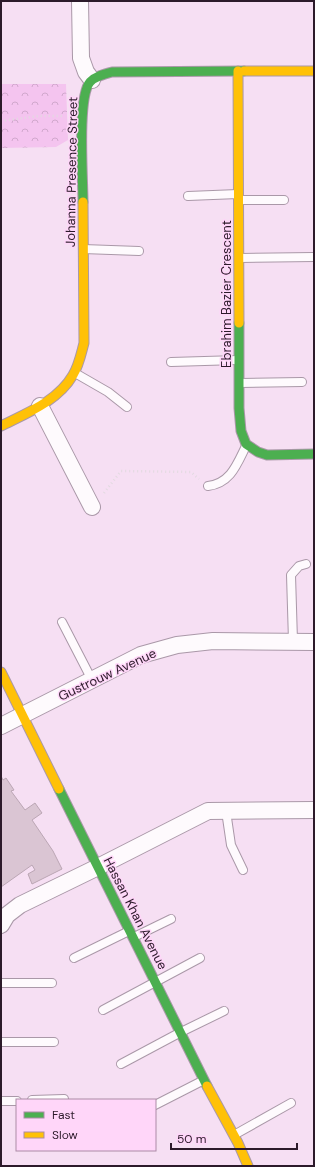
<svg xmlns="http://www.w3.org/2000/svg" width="315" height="1167" font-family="'DM Sans',sans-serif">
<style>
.park{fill:url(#park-crowns)}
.building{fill:#dac5d3;stroke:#bba6b4}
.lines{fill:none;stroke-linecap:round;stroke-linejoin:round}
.lane-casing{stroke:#aa98a8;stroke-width:10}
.street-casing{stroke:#aa98a8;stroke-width:18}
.fast-casing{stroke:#aa98a8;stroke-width:11}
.slow-casing{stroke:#aa98a8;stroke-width:11}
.path{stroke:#e2dae0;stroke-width:2.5;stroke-dasharray:1 3;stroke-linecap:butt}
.lane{stroke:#fefafd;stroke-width:8}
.street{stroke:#fefafd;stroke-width:16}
.fast{stroke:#4caf50;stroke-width:9}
.slow{stroke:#ffc107;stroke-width:9}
.labels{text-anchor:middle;stroke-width:3;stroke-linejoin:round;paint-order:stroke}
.street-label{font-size:13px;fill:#2c1a2a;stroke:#ffd6f9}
</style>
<defs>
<pattern id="park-crowns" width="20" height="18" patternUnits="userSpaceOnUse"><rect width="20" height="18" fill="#f4c4ef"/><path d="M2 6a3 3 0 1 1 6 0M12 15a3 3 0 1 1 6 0" fill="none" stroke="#d1a8cd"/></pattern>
</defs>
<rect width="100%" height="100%" fill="#f6dff3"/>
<!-- park -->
<path class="park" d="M1,84H66L68,140L56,147L1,148Z"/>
<!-- building -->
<path class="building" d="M1,776L3,780L6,778L14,790L11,791L25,810L35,803L42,813L32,820L53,851L62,869L32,884L28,874L35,870L32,865L1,887Z"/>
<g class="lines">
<!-- lane casing -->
<g class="lane-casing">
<path id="lane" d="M188,196L238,194
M239,200H284
M83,249L139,251
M240,258L314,257
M171,362L238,360
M75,373L108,392L127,407
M240,383L302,382
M208,486C231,483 237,464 246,446
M62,622L92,680
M293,641L291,575L299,566L306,564
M226,811L231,845L243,870
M134,937L171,919
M74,958L129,931
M1,983H52
M103,1010L200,958
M1,1042H54
M121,1064L181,1032L224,1011
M32,1100L64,1099
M1,1101H17
M155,1105L204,1080
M234,1135L291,1103"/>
</g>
<!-- street casing -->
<g class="street-casing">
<path id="street" d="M80,1L81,58L86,72L92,80
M40,406L92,507
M1,726L141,655L177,645L213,641L314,642
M1,925L7,915L20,905L98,867L208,811L314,810"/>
</g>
<!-- fast casing -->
<g class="fast-casing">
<path id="fast" d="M83,202C83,179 77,97 90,82C96,76 104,74 112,72L244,71
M239,323V408L241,431L246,444L258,452L267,455L314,454
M59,789L207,1086"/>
</g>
<!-- slow casing -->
<g class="slow-casing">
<path id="slow" d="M238,71L239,323
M244,71H314
M1,426C27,413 58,401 73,375C79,365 81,354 84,343L83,202
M1,672L59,789
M207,1086L238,1143L248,1166"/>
</g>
<!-- path -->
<path class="path" d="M1,121L39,116H64
M104,493L121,471L191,472L199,479"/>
<!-- lane -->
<use href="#lane" class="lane"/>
<!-- street -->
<use href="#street" class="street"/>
<!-- fast -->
<use href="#fast" class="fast"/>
<!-- slow -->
<use href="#slow" class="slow"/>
</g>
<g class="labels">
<!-- street labels -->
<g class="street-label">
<text transform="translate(71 172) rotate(-89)" y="5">Johanna Presence Street</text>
<text transform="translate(226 294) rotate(-90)" y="5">Ebrahim Bazier Crescent</text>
<text transform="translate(107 674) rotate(-25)" y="5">Gustrouw Avenue</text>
<text transform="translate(136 913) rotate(63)" y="5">Hassan Khan Avenue</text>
</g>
</g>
<!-- border -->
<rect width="315" height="1167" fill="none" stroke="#2c1a2a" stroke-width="4"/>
<!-- legend -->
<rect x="16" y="1099" width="140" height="52" fill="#ffd6f9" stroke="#ab8ba6"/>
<rect x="24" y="1112" width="20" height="6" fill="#4caf50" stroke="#ab8ba6"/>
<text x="52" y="1119" font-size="12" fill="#2c1a2a">Fast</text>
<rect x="24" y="1132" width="20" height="6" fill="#ffc107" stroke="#ab8ba6"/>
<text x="52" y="1139" font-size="12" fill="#2c1a2a">Slow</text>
<!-- scale -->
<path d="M171 1143v6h126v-6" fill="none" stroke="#2c1a2a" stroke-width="2"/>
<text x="177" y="1143" font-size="12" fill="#2c1a2a" stroke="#ffd6f9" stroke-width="3" paint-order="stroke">50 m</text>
</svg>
